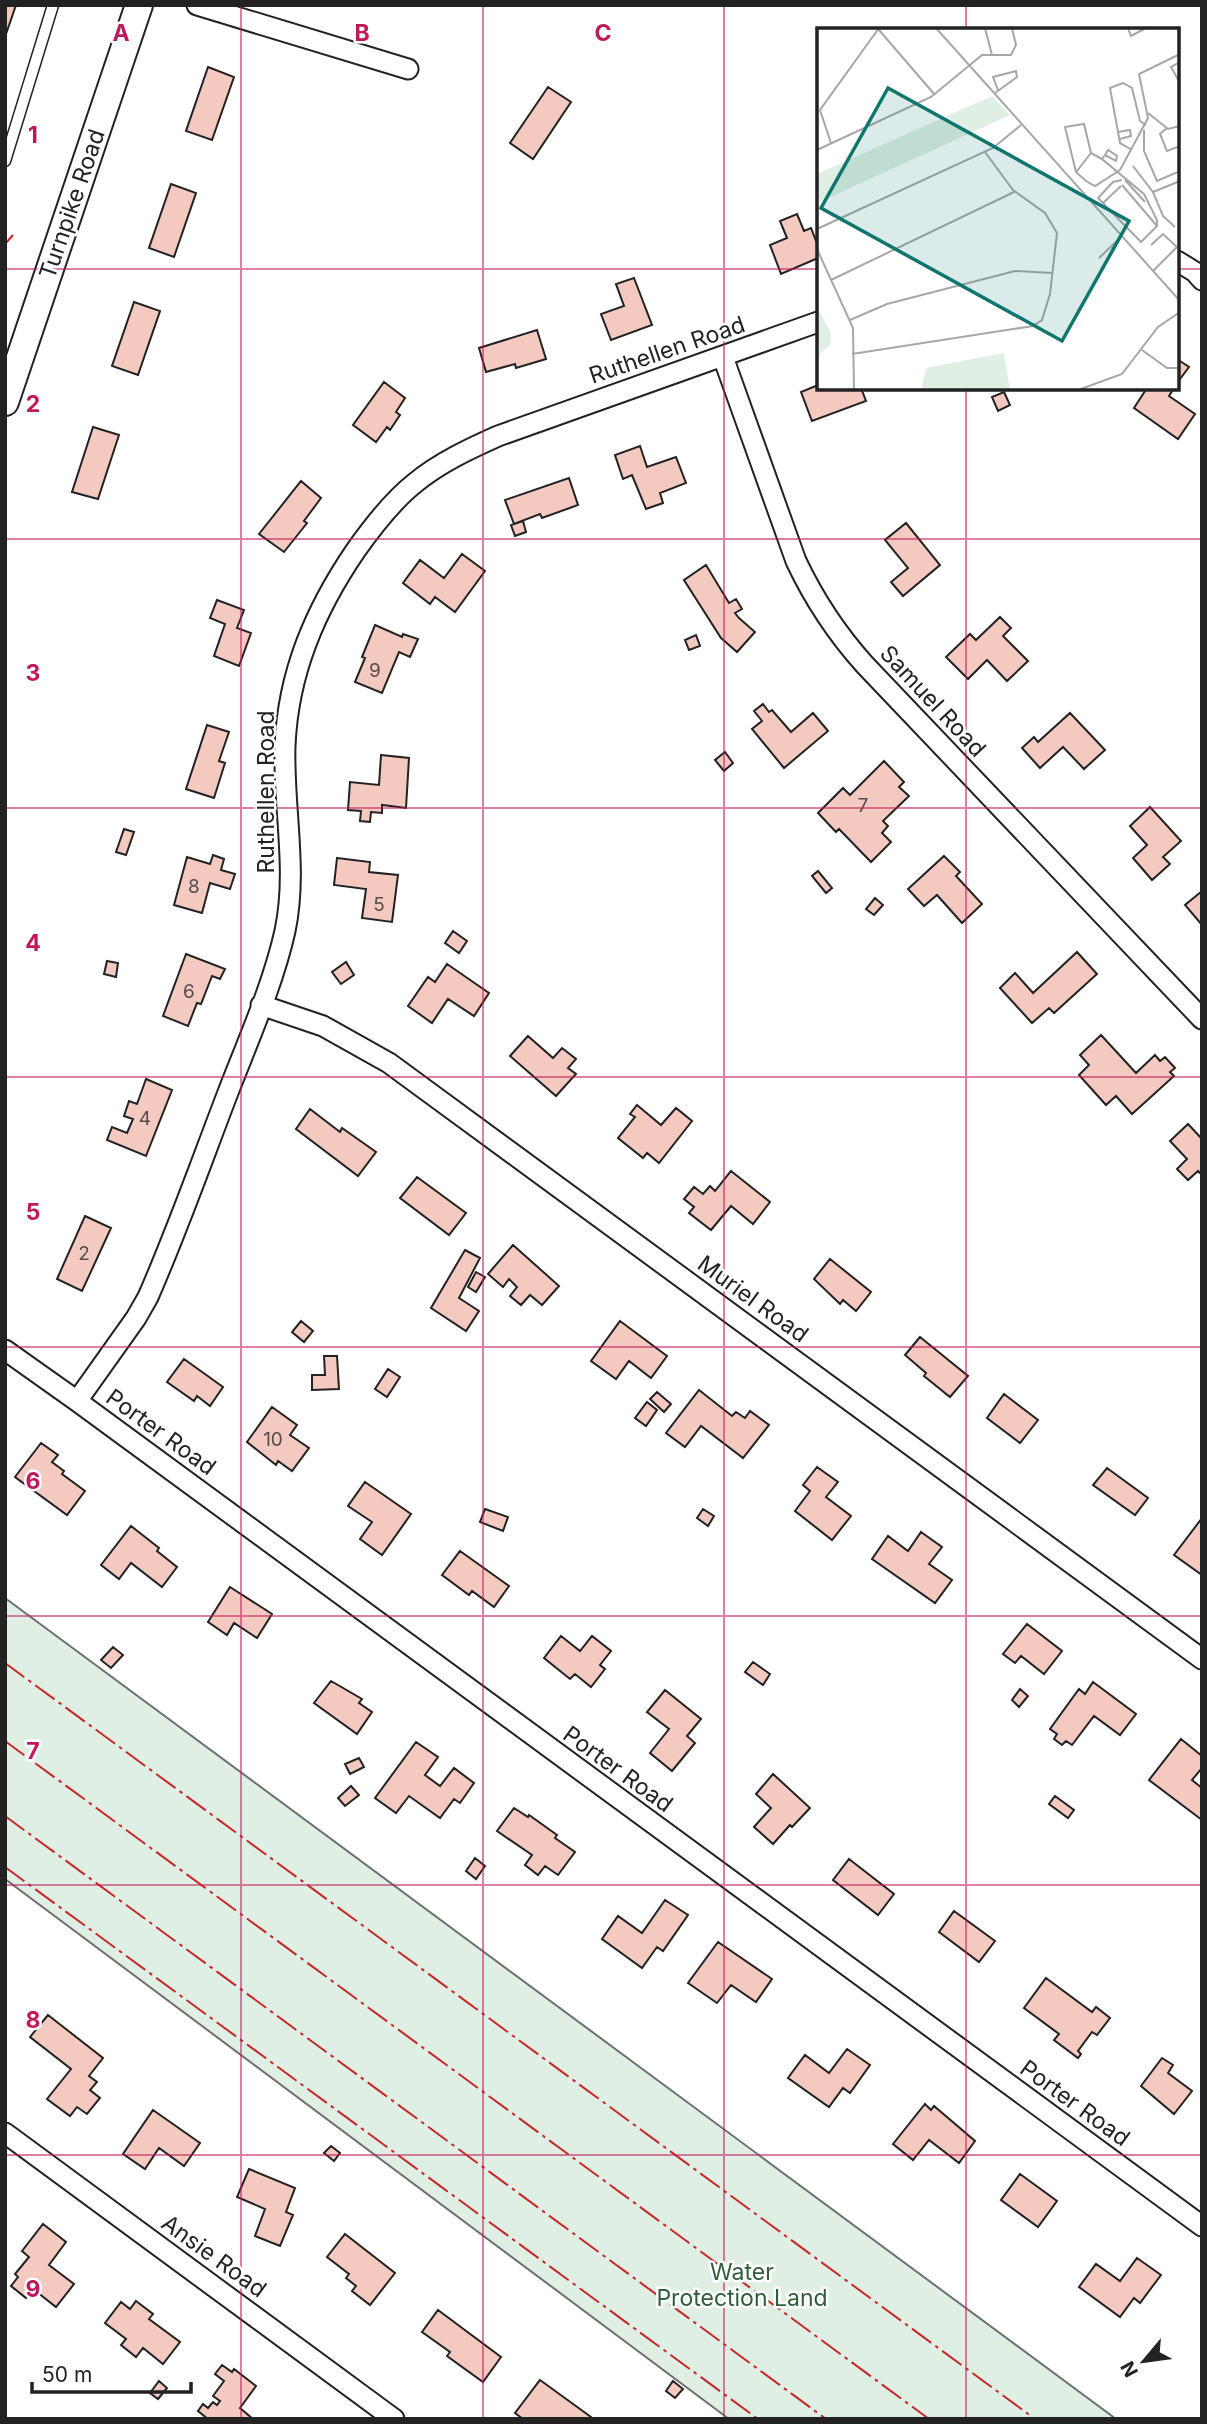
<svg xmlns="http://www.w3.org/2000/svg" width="1207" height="2424" font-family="Inter,sans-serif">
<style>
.green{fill:#e0efe3;stroke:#6f6f6f;stroke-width:2}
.building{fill:#f3c9c0;stroke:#222;stroke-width:2}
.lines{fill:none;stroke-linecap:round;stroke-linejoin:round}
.lane-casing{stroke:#222;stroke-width:13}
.street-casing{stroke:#222;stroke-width:23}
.secondary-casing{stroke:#222;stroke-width:30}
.lane{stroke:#fff;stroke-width:10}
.street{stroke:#fff;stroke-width:19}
.secondary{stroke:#fff;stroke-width:26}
.power{stroke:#c62828;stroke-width:2;stroke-dasharray:24 5 3.5 5;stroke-linecap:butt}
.grid{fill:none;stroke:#c2185b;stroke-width:2;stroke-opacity:0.55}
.labels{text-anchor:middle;stroke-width:5;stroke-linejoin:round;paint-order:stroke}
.number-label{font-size:19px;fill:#564c4a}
.street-label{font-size:23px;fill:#222;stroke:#fff}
.park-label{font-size:23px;fill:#2f5e38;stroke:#fff}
.inset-road{fill:none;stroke:#a7a7a7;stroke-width:2}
.view{fill:#0f766e;fill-opacity:0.15;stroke:#0f766e;stroke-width:3.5}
.inset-edge{fill:none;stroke:#222;stroke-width:3.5}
.grid-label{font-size:23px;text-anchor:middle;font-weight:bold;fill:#c2185b;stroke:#fff;stroke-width:5;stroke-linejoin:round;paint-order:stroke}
</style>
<rect width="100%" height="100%" fill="#fff"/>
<!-- green -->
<path class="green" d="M5,1598L1116,2419H729L5,1879Z"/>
<!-- building -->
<path class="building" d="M5,5H16L5,37Z
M208,67L234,77L212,140L186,131Z
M548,87L571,102L533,159L510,143Z
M171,184L196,193L174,257L149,248Z
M797,214L804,231L811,228L818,246V258L781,274L770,245L787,238L780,221Z
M634,278L652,325L611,340L601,314L624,306L616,284Z
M134,302L160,311L138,375L112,366Z
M537,330L546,359L516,368L515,364L486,372L479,348Z
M1177,359L1189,367L1177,383Z
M384,382L405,398L396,412L400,415L390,430L387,427L376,442L353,425Z
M818,385V388H861L866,401L812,421L801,392Z
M1147,388H1174L1169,396L1195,414L1178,439L1134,408Z
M1004,392L1010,405L998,411L992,397Z
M93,427L119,435L98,499L72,492Z
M640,446L647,467L676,457L686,483L660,493L663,503L646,509L632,475L623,479L615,455Z
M569,478L578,505L542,518L540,514L514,524L505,500Z
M301,481L321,498L304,521L307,523L284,552L259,534Z
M523,521L526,532L515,536L511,525Z
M906,523L940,565L903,596L891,582L908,568L885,540Z
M462,554L485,571L455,612L435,597L430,604L403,583L420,560L444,578Z
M706,565L729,603L736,599L742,609L735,613L739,618L755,632L737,652L721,638L684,580Z
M217,600L244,610L237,628L251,633L239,666L214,656L225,624L210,618Z
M1000,617L1011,628L1003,636L1028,661L1007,681L987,660L968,679L946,657L970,634L976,640Z
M375,625L402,637L403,634L418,639L410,657L399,652L382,693L355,682L365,658L362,657Z
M696,635L700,646L689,650L685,640Z
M763,704L769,712L772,710L791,732L813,713L828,731L784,768L752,729L762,721L754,711Z
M1070,713L1105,750L1084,769L1063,747L1040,768L1022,748L1034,737L1038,742Z
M207,725L229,732L219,761L225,763L214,798L186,789Z
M725,752L733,763L724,771L715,760Z
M381,755L409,758L406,808L382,805V813L371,812L370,822L360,821L361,811L348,810L350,782L379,785Z
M884,761L904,782L899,787L909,796L883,821L888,826L882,833L891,842L871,862L839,829L836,832L818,813L843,788L850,795Z
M1150,807L1181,841L1163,857L1170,864L1152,880L1133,858L1147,845L1130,826Z
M124,829L134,832L126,855L116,852Z
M213,855L224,859L221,870L235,874L230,889L210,883L202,913L174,905L187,857L210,864Z
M944,856L960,872L956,876L982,904L962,923L937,895L924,906L908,889Z
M337,858L370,862L369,872L398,875L392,922L362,918L366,889L334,885Z
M818,871L832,888L826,893L812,876Z
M1202,891V925L1185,905Z
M875,898L883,905L874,915L866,909Z
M453,931L467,941L459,953L445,943Z
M1077,952L1097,974L1054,1013L1049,1008L1032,1023L1000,988L1015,973L1033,993Z
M186,954L225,969L220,979L212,976L201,1004L197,1003L188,1026L163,1016Z
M107,961L118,963L116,977L104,974Z
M346,962L354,975L341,984L332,972Z
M447,964L489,993L474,1016L448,999L432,1023L408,1006L428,977L435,982Z
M1101,1035L1136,1073L1155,1055L1160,1061L1165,1057L1175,1068L1170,1072L1174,1076L1132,1114L1116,1096L1106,1105L1079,1075L1089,1065L1080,1055Z
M528,1036L553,1058L562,1048L576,1059L568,1068L576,1074L556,1096L510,1056Z
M146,1079L172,1090L146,1156L107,1140L112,1127L127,1133L133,1119L124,1116L129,1101L137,1104Z
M637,1105L661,1125L676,1108L692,1121L659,1163L647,1153L643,1158L618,1138L635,1117L630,1114Z
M310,1109L340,1132L342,1128L376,1152L358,1176L296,1129Z
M1188,1124L1202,1139V1175L1198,1171L1188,1180L1177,1169L1187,1159L1170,1141Z
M731,1171L770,1202L753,1224L731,1206L711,1230L689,1213L694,1207L684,1199L694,1187L703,1194L710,1186L715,1191Z
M417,1177L466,1213L449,1235L400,1198Z
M85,1216L111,1228L82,1291L57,1279Z
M513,1245L559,1286L542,1305L530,1295L521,1305L510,1296L517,1287L509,1279L503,1287L488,1274Z
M465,1250L480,1258L459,1298L479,1311L466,1331L431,1308Z
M830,1259L871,1292L856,1311L843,1300L840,1304L814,1279Z
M476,1272L485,1277L476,1292L468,1287Z
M301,1321L313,1331L304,1342L292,1332Z
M620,1321L667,1356L651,1378L629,1361L616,1379L591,1361Z
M920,1337L968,1376L950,1397L924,1376L926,1373L905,1355Z
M324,1356H337L339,1389L312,1390V1375H325Z
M184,1359L223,1387L210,1406L197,1396L194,1401L167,1382Z
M388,1369L400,1377L387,1397L375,1389Z
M699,1390L732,1416L736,1412L745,1418L750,1411L769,1425L743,1458L701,1426L685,1447L666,1433Z
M657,1392L671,1404L664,1412L650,1399Z
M1004,1394L1038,1420L1020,1443L987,1418Z
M647,1402L657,1410L646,1426L635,1418Z
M272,1407L297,1425L290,1435L309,1448L292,1471L278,1461L276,1465L247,1442Z
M41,1443L58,1455L52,1462L64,1471L62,1474L85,1491L67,1515L15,1477Z
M817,1467L838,1482L826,1497L851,1516L832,1540L795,1511L810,1491L803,1485Z
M1107,1468L1148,1498L1135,1515L1093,1485Z
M365,1482L411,1514L382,1555L360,1539L372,1522L348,1506Z
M485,1509L508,1517L503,1531L480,1522Z
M703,1509L714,1516L708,1526L697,1518Z
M1202,1518V1575L1174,1555Z
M131,1526L159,1548L157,1551L177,1567L162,1587L131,1563L119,1579L101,1565Z
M921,1532L942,1547L929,1564L952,1580L935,1603L872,1559L888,1536L908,1551Z
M460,1551L509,1586L494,1607L472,1591L469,1595L442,1575Z
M230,1587L272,1614L257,1638L234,1623L227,1635L208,1622Z
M1027,1624L1062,1651L1044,1674L1021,1656L1015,1663L1003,1654Z
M561,1636L580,1651L592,1636L611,1651L600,1665L605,1669L591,1687L575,1674L570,1679L544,1658Z
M113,1647L123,1655L111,1668L101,1660Z
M753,1662L770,1674L763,1685L745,1672Z
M331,1681L362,1699L359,1703L372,1712L357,1734L314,1703Z
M1093,1682L1136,1714L1120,1735L1094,1716L1072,1745L1066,1741L1062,1745L1054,1739L1057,1734L1050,1729L1079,1689L1085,1694Z
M1020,1689L1028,1696L1019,1707L1012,1700Z
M665,1690L701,1719L687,1736L695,1743L672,1771L650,1753L669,1729L647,1712Z
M1181,1739L1202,1756V1768L1192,1780L1202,1788V1820L1149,1780Z
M416,1742L438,1757L425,1775L440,1786L454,1768L474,1783L460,1803L454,1799L440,1818L409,1796L396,1813L375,1798Z
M359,1758L364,1767L350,1774L345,1764Z
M773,1774L810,1808L792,1827L790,1825L773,1844L754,1827L771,1808L756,1794Z
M351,1786L359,1795L345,1806L338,1798Z
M1055,1796L1074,1810L1068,1818L1049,1804Z
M514,1808L528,1817L529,1815L557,1835L555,1838L575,1852L558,1875L545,1866L538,1875L525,1865L532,1855L497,1831Z
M475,1858L485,1866L476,1879L466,1871Z
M849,1859L894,1894L878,1915L833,1880Z
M665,1900L688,1915L663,1951L657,1947L642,1968L602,1939L618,1916L642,1933Z
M954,1911L995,1941L979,1962L939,1932Z
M718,1942L772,1979L756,2002L731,1985L717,2003L688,1983Z
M1046,1978L1092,2012L1096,2007L1110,2018L1097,2035L1092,2032L1078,2051L1081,2054L1078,2058L1054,2040L1059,2034L1024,2008Z
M48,2015L103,2058L89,2076L97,2082L90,2090L100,2098L87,2114L77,2107L70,2116L47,2099L71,2069L30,2037Z
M847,2049L870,2065L850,2093L843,2088L829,2107L788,2078L805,2055L829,2073Z
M1162,2058L1173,2065L1168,2073L1192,2091L1174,2114L1141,2086Z
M925,2104L931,2110L934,2106L975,2141L959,2163L929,2140L913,2160L893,2144Z
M153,2110L200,2143L184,2166L159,2148L145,2169L123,2154Z
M331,2146L340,2153L334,2161L324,2153Z
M249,2169L295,2188L286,2212L293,2215L280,2246L255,2236L265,2209L237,2197Z
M1020,2174L1057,2201L1038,2227L1001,2200Z
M43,2224L66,2242L49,2265L74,2284L56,2307L33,2289L26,2298L11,2286L18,2277L15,2274L29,2257L22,2251Z
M345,2234L395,2273L370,2305L352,2291L356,2286L346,2278L349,2274L327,2257Z
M1137,2258L1161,2275L1140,2303L1134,2298L1120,2317L1079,2287L1096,2264L1120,2281Z
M136,2301L153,2314L149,2319L180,2342L163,2364L143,2348L136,2357L121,2345L126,2339L105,2323L121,2302L130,2309Z
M438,2310L501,2357L483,2382L447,2356L450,2352L422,2332Z
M222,2365L232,2372L234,2369L256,2386L240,2408L253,2419H208L198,2411L203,2404L208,2408L213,2402L217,2405L220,2401L213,2396L224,2381L215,2374Z
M540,2380L591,2417L590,2419H523L515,2413Z
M159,2381L167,2388L158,2399L150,2393Z
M673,2381L683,2389L675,2398L666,2391Z"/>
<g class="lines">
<!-- lane casing -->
<g class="lane-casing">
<path id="lane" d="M5,161L53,5"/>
</g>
<!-- street casing -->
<g class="street-casing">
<path id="street" d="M197,5L408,69
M1177,261L1195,272L1202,280
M723,357L796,561C814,599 837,634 865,665L1202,1019
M261,1005L323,1026L389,1063L1202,1659
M5,1350L77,1401L1202,2226
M77,1401L136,1318L148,1297C177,1231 201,1163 227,1095C247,1043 273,985 285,931C298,870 283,807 285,746C288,673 315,610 356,550C373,526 392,501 415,483C439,463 469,449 498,436L818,322
M5,2133L394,2419"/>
</g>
<!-- secondary casing -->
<g class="secondary-casing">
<path id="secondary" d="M5,402L139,5"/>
</g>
<!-- lane -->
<use href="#lane" class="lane"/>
<!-- street -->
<use href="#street" class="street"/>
<!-- secondary -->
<use href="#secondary" class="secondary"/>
<!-- power -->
<path class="power" d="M5,244L13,235
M5,1663L1035,2419
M5,1741L929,2419
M5,1816L826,2419
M5,1867L758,2419"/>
</g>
<!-- grid -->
<path class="grid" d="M241,5V2419M483,5V2419M724,5V2419M966,5V30M5,269H818M1177,269H1202M966,388V2419M5,539H1202M5,808H1202M5,1077H1202M5,1347H1202M5,1616H1202M5,1885H1202M5,2155H1202"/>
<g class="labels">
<!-- number labels -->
<g class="number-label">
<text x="375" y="677">9</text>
<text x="863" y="812">7</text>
<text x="194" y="893">8</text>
<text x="379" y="911">5</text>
<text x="189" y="998">6</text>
<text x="145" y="1125">4</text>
<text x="84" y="1260">2</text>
<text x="273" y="1446">10</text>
</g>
<!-- street labels -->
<g class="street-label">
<text transform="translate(72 204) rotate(-71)" y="8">Turnpike Road</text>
<text transform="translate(667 350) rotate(-19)" y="8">Ruthellen Road</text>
<text transform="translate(933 701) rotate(47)" y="8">Samuel Road</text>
<text transform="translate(266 792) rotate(-90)" y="8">Ruthellen Road</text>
<text transform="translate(753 1299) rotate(36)" y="8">Muriel Road</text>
<text transform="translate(161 1432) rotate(36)" y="8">Porter Road</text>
<text transform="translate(618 1769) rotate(36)" y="8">Porter Road</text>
<text transform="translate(1075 2103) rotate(36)" y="8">Porter Road</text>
<text transform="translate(214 2256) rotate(36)" y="8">Ansie Road</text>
</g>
<!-- park labels -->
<g class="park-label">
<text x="742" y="2280">Water<tspan x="742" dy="26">Protection Land</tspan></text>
</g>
</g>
<!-- overview -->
<g transform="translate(817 28)">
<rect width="362" height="362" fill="#fff"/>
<path d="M175,68L193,87L0,175V146ZM0,279L14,305L13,317L4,324L0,336ZM187,325L193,362H104L109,340Z" fill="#e0efe3"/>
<path class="inset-road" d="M119,0L363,273M168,0L175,27M311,0L314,8L329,0M62,2L118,67M363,34L354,39L363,55M178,65L200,49L199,43L176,49L181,62M331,85L351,101L363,98M350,100L343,106L350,123L363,118M327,102V123L340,153L363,143M301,104L313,102L314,108L303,111M14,115L3,82L62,0M0,122L114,69L165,27H194L199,17L195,0M315,122L303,115L293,60L306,55L315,60L323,93L329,97M288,127L299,133L300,128L291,122L288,127L285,131L327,166L340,192V198L324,214L281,170L296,154L305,152M285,131L274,125L267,96L248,99L259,144L269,153L278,158L303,142M316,138L336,164L363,153M303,142L331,90L322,46L363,26M260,143L274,125M308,152L328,174M305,157L340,198M336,164L346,188L358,199M286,175L304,158M0,201L176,120L204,97M334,217L346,206L360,219L336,243M0,221L36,300L37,362M282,230L305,208M14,252L197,164M33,292L70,276L198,243L236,245M325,322L350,340H363M35,326L216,298L225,292L233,266L240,205L228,185L196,162L168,124M261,362L305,346L341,299L363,284"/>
<path class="view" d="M71,60L312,193L245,313L4,180Z"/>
<rect width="362" height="362" class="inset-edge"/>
</g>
<g class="grid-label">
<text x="121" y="41">A</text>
<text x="362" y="41">B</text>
<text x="603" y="41">C</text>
<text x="33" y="143">1</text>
<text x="33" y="412">2</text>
<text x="33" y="681">3</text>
<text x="33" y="951">4</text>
<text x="33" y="1220">5</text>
<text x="33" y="1489">6</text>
<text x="33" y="1759">7</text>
<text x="33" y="2028">8</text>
<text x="33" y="2297">9</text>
</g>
<!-- border -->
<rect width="1207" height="2424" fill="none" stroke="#222222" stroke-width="14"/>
<!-- north arrow -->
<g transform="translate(1144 2361) rotate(241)" stroke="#ffffff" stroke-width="5" paint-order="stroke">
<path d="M0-5L12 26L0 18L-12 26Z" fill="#222222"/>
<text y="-10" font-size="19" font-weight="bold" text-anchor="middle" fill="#222222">N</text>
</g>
<!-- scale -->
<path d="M32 2382v10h159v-10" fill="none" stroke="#222222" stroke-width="3.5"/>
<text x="42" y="2382" font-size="21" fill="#222222" stroke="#ffffff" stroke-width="5" paint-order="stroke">50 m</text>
</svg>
